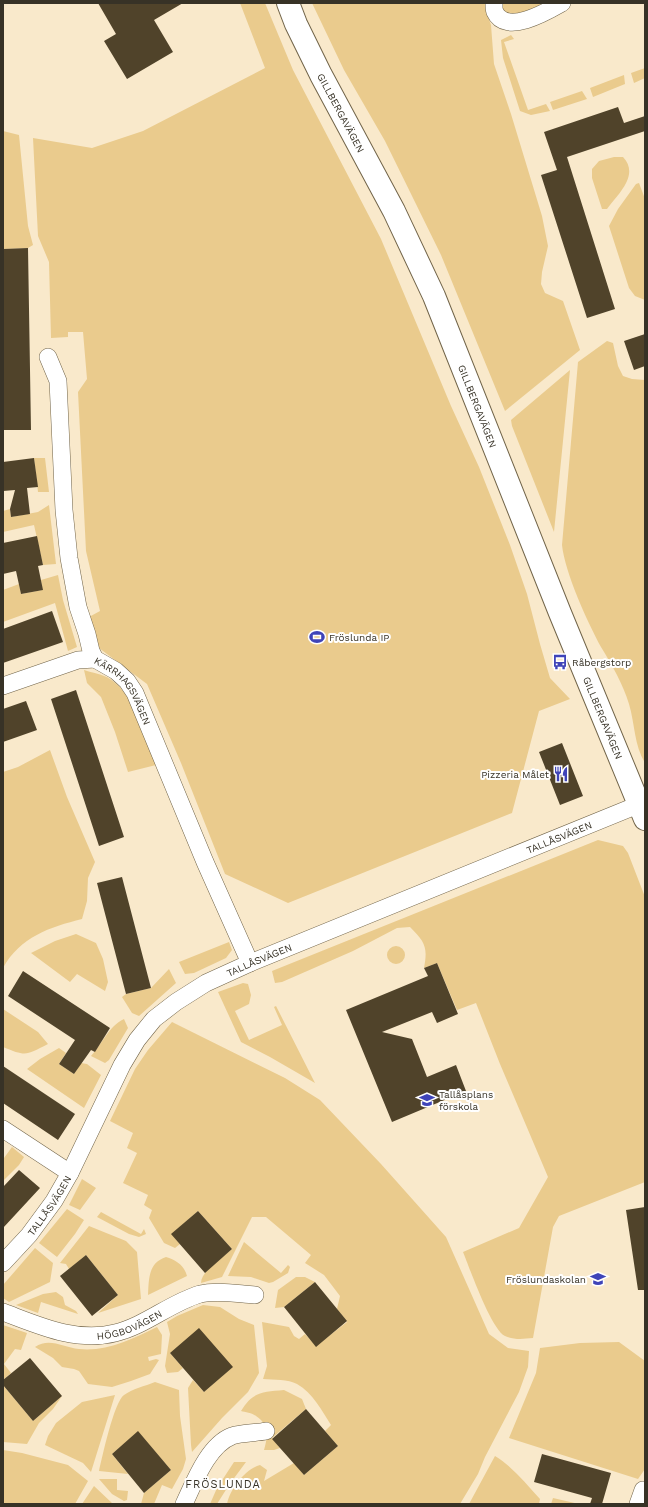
<svg xmlns="http://www.w3.org/2000/svg" width="648" height="1507" font-family="'Work Sans',sans-serif">
<style>
.green{fill:#eacb8d}
.building{fill:#50432a}
.lines{fill:none;stroke-linecap:round;stroke-linejoin:round}
.street-casing{stroke:#716449;stroke-width:18}
.secondary-casing{stroke:#716449;stroke-width:24}
.street{stroke:#fff;stroke-width:17}
.secondary{stroke:#fff;stroke-width:22}
.labels{text-anchor:middle;stroke-width:4;stroke-linejoin:round;paint-order:stroke}
.street-label{font-size:10px;fill:#373226;stroke:#fff}
.poi-label{font-size:10px;fill:#373226;stroke:#fff;text-anchor:start}
.neighbourhood-label{font-size:11px;letter-spacing:1px;fill:#373226;stroke:#fff}
</style>
<rect width="100%" height="100%" fill="#f9e9cb"/>
<!-- green -->
<path class="green" d="M240,3H265L293,70L381,239L451,406L479,467L510,545L527,594L540,644L550,678L570,699L539,711L512,813L288,903L225,874L181,763L147,684L99,648L89,617L100,611L86,551L78,392L87,379L83,332H68V337L51,338L49,262L38,236L33,138L92,148L143,131L265,68Z
M312,3H486L485,8L491,25L494,64L511,114L542,216L548,246L542,272L541,284L545,293L563,301L580,350L505,411L441,255L385,141L344,70Z
M499,3H541L539,7L511,17L501,12Z
M511,35L514,39L504,42L528,110L546,104L550,111L531,115L520,111L503,58L501,40Z
M645,68V78L634,83L631,73Z
M624,75L625,84L593,97L590,88Z
M582,91L587,99L553,110L550,102Z
M3,131L19,135L28,226L33,245L28,248L3,249Z
M614,157H623C640,175 618,194 607,209H602L592,178V169L599,161Z
M639,183L645,199V300L635,296L629,288L609,226L618,209L636,184Z
M607,341L613,343L618,366L623,376L632,379L645,380V763C634,745 635,724 629,704C623,684 612,665 601,647C587,621 565,573 562,545L578,362Z
M570,370L554,532L512,426L511,420Z
M34,458H45L49,492H38Z
M49,505L56,564L43,565L34,525L3,532V511L10,509L11,517L38,512Z
M58,575L63,600L77,647L68,651L55,603L3,622V590L19,584L21,594L42,590L41,580Z
M84,670C92,673 103,674 110,679C136,696 146,737 156,765L128,772L115,732L101,697L87,683Z
M50,750L67,797L95,862L88,878L87,901L82,919C50,927 20,937 3,968V772L18,767Z
M598,840L623,846L628,853L645,897V1182L559,1216L553,1227L533,1338C523,1339 514,1340 505,1336C491,1329 470,1269 463,1252L519,1228L548,1177L500,1064L476,1003L457,1010L437,963L424,968C428,947 425,942 410,927L397,928L353,951L282,982L275,983L272,971Z
M76,934L96,943L103,959L108,982L105,991L77,974L70,982L31,953L55,941Z
M229,942L232,950L226,958L194,973L185,974L179,962Z
M387 955a9 9 0 1 1 18 0a9 9 0 1 1-18 0Z
M169,969L176,983L139,1016L132,1013L122,997L126,994L151,988Z
M243,983L248,984L251,995L249,1004L235,1011L249,1040L282,1025L274,1007L276,1006L315,1083L270,1057L241,1042L218,992Z
M3,1009L38,1032L48,1044C26,1055 27,1057 3,1047Z
M124,1019L128,1028L109,1060L105,1063L91,1056C103,1043 108,1027 124,1019Z
M172,1022L285,1078L320,1100L381,1164L446,1237L489,1334L508,1348L529,1351L528,1367L519,1392L485,1457L478,1474L460,1504H227C230,1489 245,1469 260,1465L267,1470L264,1481L294,1463L304,1475L338,1446L325,1431L331,1425C322,1411 313,1393 297,1384C288,1379 274,1380 263,1379L267,1366L262,1322L289,1327L294,1336L299,1339L305,1334L316,1346L347,1322L337,1309L340,1296L324,1275L305,1263L311,1255L266,1217H252L222,1277L201,1283C201,1271 223,1257 232,1249L198,1211L172,1234L180,1244L175,1248L164,1243L149,1218L152,1210L144,1205L148,1195L123,1183L137,1153L127,1148L133,1133L110,1121L135,1069L148,1050Z
M59,1048L66,1053L59,1064L74,1074L81,1063L87,1064L101,1075L84,1108L27,1069L40,1059Z
M12,1147L24,1157L19,1165L3,1181V1158H4Z
M82,1179L96,1188L80,1210L69,1205Z
M67,1209L84,1220L75,1234L57,1257L39,1243Z
M101,1212L141,1234L144,1229L146,1234L139,1237L129,1234L97,1217Z
M89,1226L126,1241L137,1252L141,1299L98,1313L118,1295L86,1255L69,1269L66,1264L60,1263Z
M244,1242L281,1273L288,1265L290,1267L288,1273L273,1282L269,1283L251,1277L228,1276Z
M35,1248L53,1263L50,1282L9,1302L3,1298V1285Z
M166,1257C176,1260 184,1265 187,1276L148,1295C149,1279 148,1263 166,1257Z
M296,1277H305L315,1282L284,1307L275,1308L278,1290Z
M56,1292L63,1297L65,1305L76,1311L78,1314L41,1302L38,1313L16,1305L43,1294Z
M203,1305L220,1307L239,1319L254,1325L259,1373L248,1392L222,1418L192,1452L191,1445L188,1388L193,1380L204,1392L232,1367L170,1353L183,1368L178,1372L167,1373L165,1366L170,1334L167,1322L177,1316Z
M3,1325L27,1333L21,1350L15,1349L4,1364L11,1373L3,1380Z
M157,1327L162,1335L161,1354L148,1357L149,1361L156,1359L159,1360L150,1374L131,1381L112,1387L88,1384L79,1371L74,1369L62,1367L53,1358L35,1347C49,1337 63,1347 79,1349C106,1352 133,1339 157,1327Z
M619,1342L645,1361V1469L638,1479L509,1438L536,1373L540,1348L580,1343Z
M155,1382L179,1390L180,1416L186,1459L183,1469L172,1489L162,1485L154,1504H141L144,1493L171,1470L138,1432L112,1454L128,1474L99,1471C102,1458 114,1402 124,1395C132,1389 145,1386 155,1382Z
M3,1385L33,1421L62,1396L53,1409L39,1423L27,1444L3,1442Z
M284,1390L302,1399L306,1409L272,1438L280,1448L274,1450H264C268,1437 269,1424 256,1416C252,1413 245,1412 241,1411C253,1391 263,1392 284,1390Z
M115,1395L91,1472L83,1463L45,1445L48,1436L56,1423L82,1402Z
M3,1450L22,1453L68,1465L88,1481L75,1504H3Z
M495,1456C513,1467 526,1484 540,1499L539,1504H469Z
M234,1462H246L229,1485L217,1504H210L217,1488Z
M99,1479H117V1490L128,1491L127,1500L124,1501L112,1494Z
M94,1486L112,1503L113,1504H82Z
M553,1498L579,1504H551Z"/>
<!-- building -->
<path class="building" d="M98,3H183L154,20L173,52L127,79L104,41L116,34Z
M618,107L624,123L645,116V131L567,157L615,309L587,318L541,175L557,170L544,132Z
M28,248L31,430H4L3,249Z
M645,334V366L634,370L624,341Z
M34,458L38,487L27,488L30,514L11,517L10,509L15,490L3,491V462Z
M37,536L43,565L38,566L43,590L21,594L16,571L3,574V543Z
M52,611L63,642L3,663V629Z
M76,690L124,837L99,846L51,699Z
M26,701L37,730L3,742V709Z
M562,743L583,796L560,805L539,752Z
M122,877L151,988L126,994L97,883Z
M437,963L458,1014L437,1023L432,1012L382,1032L412,1039L427,1077L456,1065L466,1091L392,1122L346,1010L428,976L424,968Z
M23,971L110,1028L95,1052L91,1050L74,1074L59,1064L75,1040L8,996Z
M3,1066L75,1114L58,1140L3,1103Z
M19,1170L40,1188L3,1228V1187Z
M645,1207V1290H638L626,1210Z
M198,1211L232,1249L205,1273L171,1234Z
M86,1255L118,1295L92,1316L60,1276Z
M315,1282L347,1321L316,1347L284,1307Z
M199,1328L233,1367L204,1392L170,1353Z
M30,1358L62,1396L33,1421L3,1385V1380Z
M306,1409L338,1446L304,1475L272,1439Z
M138,1431L171,1470L144,1493L112,1454Z
M542,1454L611,1473L602,1504H590L592,1498L534,1482Z"/>
<g class="lines">
<!-- street casing -->
<g class="street-casing">
<g id="street">
<path d="M494,3C494,6 494,10 495,12C506,36 548,11 562,3"/>
<path id="s1" d="M48,357L58,381L64,510L69,558L78,607L87,634L91,651L95,659L116,671L127,681L135,693L205,862L250,963"/>
<path d="M3,686L78,660L95,659"/>
<path d="M3,1129L70,1173"/>
<path id="s2" d="M3,1263L29,1235L54,1201L70,1173L122,1065L137,1040L154,1019L176,1002L206,983L250,963L645,802"/>
<path id="s3" d="M3,1312C38,1325 76,1343 115,1333C145,1326 170,1303 200,1294C217,1290 238,1294 255,1295"/>
<path d="M184,1504C194,1483 208,1445 232,1436C241,1433 256,1433 266,1431"/>
<path d="M638,1504L643,1490"/>
</g>
</g>
<!-- secondary casing -->
<g class="secondary-casing">
<g id="secondary">
<path id="s4" d="M288,3L296,24L321,75L394,211L434,296L560,613L645,819"/>
</g>
</g>
<!-- street -->
<use href="#street" class="street"/>
<!-- secondary -->
<use href="#secondary" class="secondary"/>
</g>
<!-- icons -->
<defs>
<g id="stadium-bare" transform="scale(1.2)"><path d="M0-5a6.5 5 0 1 0 0 10a6.5 5 0 1 0 0-10ZM-3.5-1.8h7v3.6h-7Z" fill="#3f44b8" stroke="#fff" stroke-width="2.5" paint-order="stroke"/></g>
<g id="bus-bare" transform="scale(1.2)"><path d="M-5-6H5V4H4V6H2V4H-2V6H-4V4H-5ZM-3.5-4V0h7V-4ZM-3.5 1.2v1.5H-2V1.2ZM2 1.2v1.5H3.5V1.2Z" fill="#3f44b8" stroke="#fff" stroke-width="2.5" paint-order="stroke"/></g>
<g id="restaurant-bare" transform="scale(1.2)"><path d="M-5-6h1v4h1v-4h1v4h1v-4h1v5L-1.5 .5V6h-2V.5L-5-1ZM5-6V6H3V1.5H1.5Q1.5-4 5-6Z" fill="#3f44b8" stroke="#fff" stroke-width="2.5" paint-order="stroke"/></g>
<g id="school-bare" transform="scale(1.2)"><path d="M0-5L7-2L0 1L-7-2ZM-4 1L0 2.5L4 1V4Q0 6-4 4Z" fill="#3f44b8" stroke="#fff" stroke-width="2.5" paint-order="stroke"/></g>
</defs>
<g fill-rule="evenodd">
<use href="#stadium-bare" x="317" y="637"/>
<use href="#bus-bare" x="560" y="662"/>
<use href="#restaurant-bare" x="561" y="774"/>
<use href="#school-bare" x="427" y="1100"/>
<use href="#school-bare" x="598" y="1279"/>
</g>
<g class="labels">
<!-- street labels -->
<g class="street-label">
<text dy="4" stroke="none"><textPath href="#s4" startOffset="122">GILLBERGAVÄGEN</textPath></text>
<text dy="4" stroke="none"><textPath href="#s4" startOffset="446">GILLBERGAVÄGEN</textPath></text>
<text dy="4" stroke="none"><textPath href="#s1" startOffset="352">KÄRRHAGSVÄGEN</textPath></text>
<text dy="4" stroke="none"><textPath href="#s4" startOffset="782">GILLBERGAVÄGEN</textPath></text>
<text dy="4" stroke="none"><textPath href="#s2" startOffset="734">TALLÅSVÄGEN</textPath></text>
<text dy="4" stroke="none"><textPath href="#s2" startOffset="410">TALLÅSVÄGEN</textPath></text>
<text dy="4" stroke="none"><textPath href="#s2" startOffset="74">TALLÅSVÄGEN</textPath></text>
<text dy="4" stroke="none"><textPath href="#s3" startOffset="132">HÖGBOVÄGEN</textPath></text>
</g>
<!-- poi labels -->
<g class="poi-label">
<text x="329" y="641">Fröslunda IP</text>
<text x="572" y="666">Råbergstorp</text>
<text x="549" y="778" text-anchor="end">Pizzeria Målet</text>
<text x="439" y="1098">Tallåsplans<tspan x="439" dy="12">förskola</tspan></text>
<text x="586" y="1283" text-anchor="end">Fröslundaskolan</text>
</g>
<!-- neighbourhood labels -->
<g class="neighbourhood-label">
<text x="223" y="1488">FRÖSLUNDA</text>
</g>
</g>
<!-- border -->
<rect width="648" height="1507" fill="none" stroke="#373226" stroke-width="8"/>
</svg>
